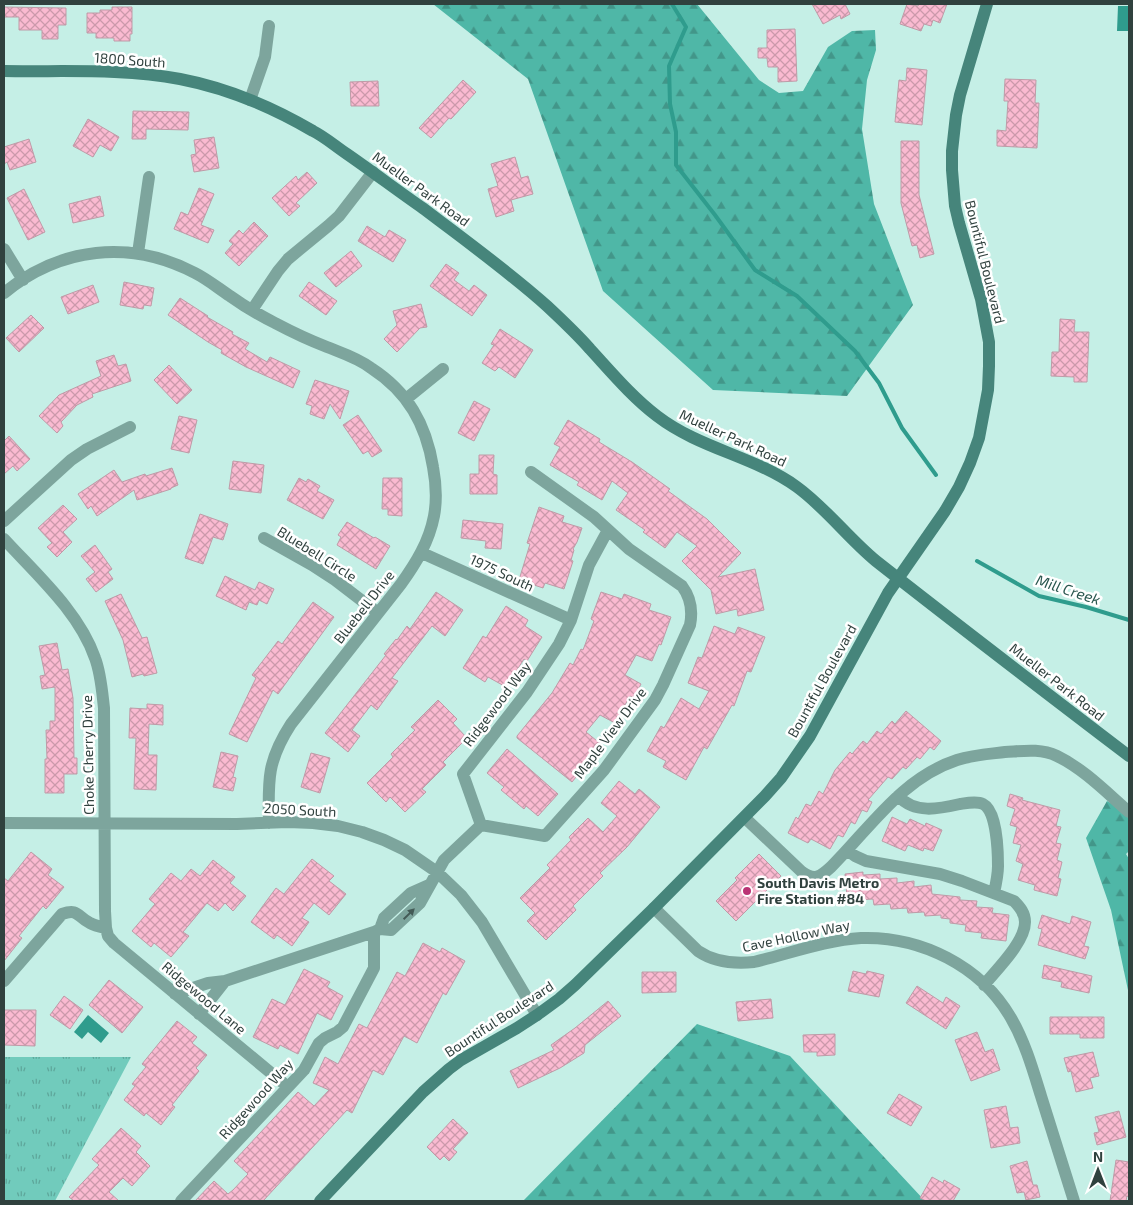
<svg xmlns="http://www.w3.org/2000/svg" width="1133" height="1205" font-family="'Exo 2',sans-serif">
<style>
.grass{fill:url(#grass-tufts)}
.forest{fill:url(#forest-firs)}
.water{fill:#2f9c8d}
.lines{fill:none;stroke-linecap:round;stroke-linejoin:round}
.stream{stroke:#2f9c8d;stroke-width:4}
.building{fill:url(#building-cross-hatch);stroke:#be9ba7}
.street{stroke:#7da59d;stroke-width:12}
.secondary{stroke:#46857b;stroke-width:12}
.oneway{fill:#435a56}
.poi-dot{fill:#ba3374;stroke:#fff;stroke-width:2}
.labels{text-anchor:middle;stroke-width:5;stroke-linejoin:round;paint-order:stroke}
.street-label{font-size:14px;fill:#30413e;stroke:#fff}
.poi-label{font-size:14px;font-weight:bold;fill:#30413e;stroke:#fff;text-anchor:start}
.water-label{font-size:15px;font-style:italic;fill:#2a574f;stroke:#fff}
</style>
<defs>
<pattern id="grass-tufts" width="24" height="20" patternUnits="userSpaceOnUse" patternTransform="scale(1.25)"><rect width="24" height="20" fill="#71cbbc"/><path d="M3 7l-1-3M5 7V3M7 7l1-3M15 17l-1-3M17 17v-4M19 17l1-3" fill="none" stroke="#5da69a"/></pattern>
<pattern id="forest-firs" width="22" height="20" patternUnits="userSpaceOnUse" patternTransform="scale(1.25)"><rect width="22" height="20" fill="#4fb7a7"/><path d="M5 1l3.5 6h-7zM16 11l3.5 6h-7z" fill="#429689"/></pattern>
<pattern id="building-cross-hatch" width="8" height="8" patternUnits="userSpaceOnUse" patternTransform="scale(1.25)"><rect width="8" height="8" fill="#fabad1"/><path d="M0 0l8 8M0 8l8-8" fill="none" stroke="#cb99ab"/></pattern>
</defs>
<rect width="100%" height="100%" fill="#c5efe6"/>
<!-- grass -->
<path class="grass" d="M4,1057H131L55,1201H4Z"/>
<!-- forest -->
<path class="forest" d="M433,4H697L759,80L779,93L803,91L828,47L852,31L875,30L876,50L867,80L862,129L874,204L913,305L847,396L713,390L603,291L528,79Z
M1107,801L1129,813V851L1126,854L1129,859V995L1111,910L1086,838Z
M697,1024L790,1056L925,1201H523Z"/>
<!-- water -->
<path class="water" d="M1118,6H1129L1128,31H1117Z
M88,1015L109,1033L101,1043L88,1032L82,1039L74,1032Z"/>
<g class="lines">
<!-- stream -->
<path class="stream" d="M672,4L686,27L669,66L670,104L676,132V165L715,215L755,270L797,296L855,351L879,383L902,428L936,475
M977,561L1039,596L1086,607L1129,620"/>
</g>
<!-- building -->
<path class="building" d="M812,4H845L850,14L841,19L840,15L823,24Z
M907,4L918,6L919,4H947L940,23L933,20L931,26L924,24L921,31L900,24Z
M4,7L66,8V25H58V39H42V30H19V17H4Z
M112,7H132V34H130V41H114V38H96V33H87V13H100V10H112Z
M795,29L797,81L778,82V67H768L767,58H758V48H767V30Z
M907,68L927,70L922,125L895,122L899,80L906,81Z
M1005,79L1036,80L1035,103H1039L1037,148L997,146V130L1006,131L1008,101H1004Z
M463,80L476,92L451,119L449,118L431,138L419,128Z
M378,81L379,106H351L350,82Z
M133,111L189,112L188,130L146,129V139H132Z
M88,119L119,137L111,151L100,145L93,157L73,146Z
M214,137L219,168L194,172L191,155L196,154L194,140Z
M29,139L36,162L10,170L7,162L4,164V147Z
M901,141H919V195L934,254L920,258L917,245L912,246L901,203Z
M515,157L521,178L528,176L533,194L511,200L514,211L496,217L488,189L498,186L491,164Z
M307,172L317,183L296,203L300,206L289,216L272,198L296,176L298,180Z
M199,188L214,194L201,225L214,230L208,243L174,229L181,212L188,215Z
M24,189L45,232L28,240L7,198Z
M100,196L104,216L73,223L69,204Z
M254,222L268,236L239,266L225,253L233,244L229,241L239,230L243,234Z
M367,226L385,237L389,230L406,240L393,262L358,241Z
M351,251L362,266L336,287L324,273Z
M446,264L459,273L454,280L469,291L474,285L487,295L472,316L430,286Z
M124,282L154,288L151,306L144,305L143,309L120,305Z
M309,282L337,301L326,315L299,296Z
M93,285L99,302L68,314L61,297Z
M180,298L208,316L207,317L233,332L232,334L249,343L245,349L267,362L270,357L300,371L293,388L246,367L221,353L222,350L208,342L168,315Z
M421,304L427,327L420,328L397,352L384,339L397,325L393,311Z
M31,315L44,328L19,352L6,338Z
M1060,319L1075,320L1074,332H1089L1087,382H1074V377L1051,376L1052,352H1059Z
M500,329L533,350L515,378L499,367L495,371L482,363L494,345L491,344Z
M114,355L118,366L126,364L131,381L92,394L93,397L77,405L61,422L63,426L57,433L39,416L59,395L101,376L96,361Z
M169,365L192,390L177,404L154,380Z
M315,380L349,391L340,419L330,404L324,419L310,414L312,406L306,404Z
M474,401L490,409L474,441L458,433Z
M358,415L382,451L372,457L368,451L363,454L343,425Z
M179,416L197,420L189,453L171,449Z
M568,420L600,439L599,442L632,462L670,489L668,491L707,519L741,553L718,577L755,569L764,610L738,616L737,609L716,614L711,590L682,561L697,546L677,532L665,548L643,532L645,530L616,510L628,493L612,481L602,500L577,485L579,482L550,465L560,447L554,444Z
M9,436L30,459L17,471L13,466L4,474V441Z
M479,455H494L493,474L497,475V494H470V474H479Z
M233,461L264,465L261,493L229,489Z
M172,468L178,485L171,488V489L137,500L134,490L97,516L91,506L88,509L78,494L114,470L122,482L145,474L146,476Z
M299,478L306,482L308,479L320,486L317,491L334,500L323,519L287,500Z
M383,478H402V516L388,515V509H382Z
M63,505L77,519L63,532L72,542L57,557L47,547L52,543L38,528Z
M539,507L564,516L562,522L582,528L577,542L573,549L574,550L571,560L573,561L564,589L545,583L543,588L519,580L530,544L527,543Z
M200,514L228,524L223,540L213,537L203,564L185,558Z
M463,520L503,524L501,549L485,548L486,541L461,538Z
M347,522L374,538L375,537L390,546L376,569L337,545L341,537L338,535Z
M95,545L112,569L108,572L113,579L96,592L86,579L95,572L81,556Z
M225,576L255,590L259,582L274,589L267,604L259,600L257,605L249,602L246,610L216,596Z
M436,592L463,610L445,636L432,626L392,678L398,681L377,710L371,705L352,730L360,736L348,752L325,733L386,655L384,654L396,639L397,640L407,626L410,629Z
M601,592L622,599L624,594L651,604L649,610L671,617L661,645L659,644L652,661L636,655L625,675L641,684L634,698L630,696L615,723L600,715L586,732L602,745L572,782L517,738V736L552,693L570,663L573,665L581,649L583,650L594,621L591,619Z
M121,594L142,638L147,637L157,673L144,676L143,674L132,677L123,640L105,601Z
M313,602L334,617L278,694L273,690L247,742L229,734L256,678L252,675L278,641L282,644Z
M506,606L528,620L525,626L542,637L527,661L524,659L506,687L488,677L485,682L463,668L483,636L486,638Z
M714,626L735,634L738,627L765,637L751,672L747,671L734,706L732,705L707,749L704,747L686,780L663,767L666,761L647,751L661,726L664,728L681,698L699,709L709,691L688,683L698,657L702,658Z
M57,643L62,670L68,669L73,698L74,758H77V774H64V793H45V759H47L46,730H50V721H55V687L42,689L40,676L45,675L39,646Z
M438,700L457,719L453,723L467,738L443,762L446,765L422,789L426,792L405,812L390,797L386,802L367,783L393,757L391,754L415,730L411,727Z
M147,704L163,705V725L149,724L148,755H157L156,790L134,789L136,738H129L130,708L147,709Z
M906,711L941,741L934,750L930,747L920,759L917,757L906,769L903,767L892,779L888,777L868,800L872,802L867,812L862,810L855,824L851,822L843,837L838,835L830,849L811,839L808,843L788,833L796,817L798,819L806,804L811,806L819,791L823,794L835,770L850,752L852,754L863,741L867,744L877,731L881,734L892,721L895,724Z
M507,749L558,794L538,816L526,806L524,809L501,790L504,787L487,773Z
M221,752L238,756L233,777L236,778L233,791L213,787Z
M311,753L330,758L320,793L301,787Z
M619,781L635,794L639,789L660,807L627,847L600,873L603,876L573,906L576,910L546,940L527,921L535,913L520,898L550,868L547,865L571,840L569,837L588,818L603,832L617,816L601,803Z
M1010,794L1023,798L1022,800L1060,810L1056,826L1061,827L1056,843L1061,844L1057,860L1062,862L1058,878L1061,879L1057,896L1034,890L1035,885L1018,880L1023,864L1016,861L1021,845L1013,843L1017,827L1010,825L1015,809L1007,806Z
M892,817L907,824L910,819L925,826L926,823L942,830L933,851L924,848L923,851L908,845L905,851L882,841Z
M31,852L52,869L48,875L64,887L46,909L43,906L19,936L22,938L4,961V878L8,881Z
M759,854L781,876L736,921L716,901L737,880L735,878Z
M312,859L334,876L329,881L346,894L329,915L314,903L302,918L309,922L292,946L277,935L274,939L251,922L276,888L284,894Z
M213,860L235,877L230,883L246,896L233,911L225,903L218,911L207,903L183,932L189,936L171,957L154,943L151,947L132,931L155,904L149,899L171,873L181,881L191,869L200,876Z
M863,872V875L880,874V879L897,878V883L914,881V887L931,885L932,894L960,897V900L977,901L976,907L993,908L992,913L1009,915L1006,941L981,938L982,933L965,931L966,925L950,923V919L941,918V915L925,916L924,912L908,913L907,908L891,909L890,904L874,905L873,899L857,900V896L847,897L845,874Z
M1042,915L1070,924L1072,916L1091,922L1084,946L1089,947L1085,959L1038,945L1042,929L1038,928Z
M423,943L440,952L442,948L465,961L446,995L443,993L417,1043L404,1036L383,1075L373,1070L352,1113L347,1110L263,1201H195L214,1181L228,1194L233,1190L248,1174L234,1161L298,1092L314,1106L329,1090L313,1083L325,1057L338,1064L359,1024L367,1028L397,972L405,976Z
M1044,965L1092,976L1089,993L1061,987L1062,982L1042,978Z
M304,969L330,982L327,987L343,996L331,1020L317,1013L298,1054L280,1045L278,1049L253,1037L272,999L285,1005Z
M853,971L866,974L867,971L884,975L879,997L848,991Z
M642,972H676V992L642,993Z
M109,980L143,1007L122,1033L89,1005Z
M917,986L943,1003L946,997L960,1006L946,1029L906,1003Z
M64,996L83,1010L70,1029L50,1015Z
M771,999L773,1018L738,1021L736,1002Z
M608,1001L621,1016L585,1045L584,1053L560,1068L518,1088L510,1071L554,1050L551,1045L575,1028Z
M4,1010H36L35,1046L4,1045Z
M1050,1017H1104V1038H1080V1034H1050Z
M177,1021L197,1037L192,1043L207,1055L196,1068L199,1071L172,1105L175,1107L161,1125L146,1113L144,1116L124,1100L135,1086L132,1084L146,1067L142,1064Z
M977,1032L985,1052L993,1049L1000,1070L971,1081L955,1040Z
M835,1034V1055L817,1056V1052H804L803,1035Z
M1093,1052L1099,1076L1090,1078L1093,1088L1076,1092L1071,1071L1068,1072L1064,1058Z
M899,1094L922,1107L911,1126L887,1113Z
M1006,1106L1010,1128L1018,1127L1020,1143L991,1148L984,1110Z
M1119,1111L1126,1137L1097,1145L1094,1133L1099,1132L1095,1117Z
M453,1119L468,1133L453,1149L457,1152L449,1161L444,1156L440,1160L427,1147Z
M121,1128L141,1146L136,1152L150,1166L132,1186L123,1178L109,1192L119,1201H74L69,1197L99,1165L92,1159Z
M1116,1160L1129,1162V1197L1127,1196L1126,1201H1110Z
M1027,1161L1033,1185H1037L1040,1197L1026,1200L1024,1192L1017,1193L1010,1166Z
M932,1177L943,1183L944,1180L960,1189L953,1201H926L920,1198Z"/>
<g class="lines">
<!-- street -->
<path class="street" d="M250,100L265,57L269,26
M4,249L23,280
M138,253L149,177
M4,293C60,247 130,239 195,273C207,279 218,288 230,296C244,306 259,315 275,323C292,332 309,340 327,347C342,353 358,358 371,368C408,392 426,424 433,467C436,483 437,500 434,516C429,542 416,563 401,584L291,724C267,761 268,780 269,823
M252,310L278,271L288,259L328,226L339,216L373,172
M406,399L443,369
M4,521L71,460L87,449L130,427
M264,538L312,565L335,580L378,613
M4,539C37,575 79,612 95,658C101,674 102,691 104,708L105,911L106,928
M422,553L571,620
M898,796C915,814 938,809 960,804C967,803 977,801 983,804C997,811 998,853 998,866C998,875 996,884 994,893
M745,818L802,872C815,881 820,877 831,867C870,828 902,778 957,760C973,755 989,754 1005,752C1023,751 1040,748 1057,756C1084,769 1107,793 1129,812
M4,823L237,824L288,822L313,823L338,826L362,832L384,840L405,850L437,872L461,895L482,922L537,1015
M481,825L545,836L604,770L655,700L663,685L690,625C693,610 691,598 682,586L629,549L594,517L531,472
M481,825L463,774L527,692L559,644L571,620L589,565L608,530
M847,850L855,856L866,861L940,874L962,881L1014,901C1020,907 1025,913 1025,922C1025,942 997,969 984,985
M654,908L698,951C714,962 734,964 754,962C788,954 826,940 861,938C921,936 981,966 1011,1018C1025,1042 1033,1070 1041,1096C1052,1131 1063,1166 1074,1201
M380,929L391,930L420,903L444,860L481,825
M4,981L62,914C79,908 77,917 90,923C95,926 101,927 106,928L108,936L114,943L288,1087
M175,994L208,983L225,981L374,932
M199,1014L225,981
M181,1201L304,1070L319,1043L325,1038L337,1032L343,1027L374,968V932L380,929L384,918L411,893L429,885"/>
<!-- secondary -->
<path class="secondary" d="M4,71C62,72 123,68 180,79C227,88 272,107 313,131C325,137 335,146 347,154C373,172 398,191 424,209C466,241 508,271 547,306C562,320 577,334 590,349C612,373 632,397 657,416C700,449 754,456 797,487C826,508 848,538 876,561C960,627 1045,692 1129,756
M320,1201L423,1092L449,1069L461,1060L517,1028L537,1015L559,999L575,985L654,908L765,796L781,778L810,736L888,593L945,511L959,487L970,463L979,438L988,390L989,366V342L981,299L959,223L955,206L952,170V151L956,115L960,95L987,4"/>
</g>
<!-- one-way arrows -->
<defs><path id="oneway-solid" d="M-6-.8H1V-3.2L6.5 0L1 3.2V.8H-6Z" transform="scale(1.25)"/></defs>
<use class="oneway" href="#oneway-solid" transform="translate(409 914) rotate(-44)"/>
<!-- markers -->
<circle class="poi-dot" cx="747" cy="891" r="5"/>
<g class="labels">
<!-- street labels -->
<g class="street-label">
<text transform="translate(130 60) rotate(4)" y="5">1800 South</text>
<text transform="translate(421 189) rotate(36)" y="5">Mueller Park Road</text>
<text transform="translate(985 262) rotate(76)" y="5">Bountiful Boulevard</text>
<text transform="translate(733 438) rotate(25)" y="5">Mueller Park Road</text>
<text transform="translate(317 554) rotate(32)" y="5">Bluebell Circle</text>
<text transform="translate(502 573) rotate(25)" y="5">1975 South</text>
<text transform="translate(364 607) rotate(-52)" y="5">Bluebell Drive</text>
<text transform="translate(822 681) rotate(-61)" y="5">Bountiful Boulevard</text>
<text transform="translate(1057 682) rotate(38)" y="5">Mueller Park Road</text>
<text transform="translate(497 704) rotate(-53)" y="5">Ridgewood Way</text>
<text transform="translate(610 733) rotate(-53)" y="5">Maple View Drive</text>
<text transform="translate(88 755) rotate(-91)" y="5">Choke Cherry Drive</text>
<text transform="translate(300 810) rotate(3)" y="5">2050 South</text>
<text transform="translate(796 936) rotate(-12)" y="5">Cave Hollow Way</text>
<text transform="translate(204 998) rotate(40)" y="5">Ridgewood Lane</text>
<text transform="translate(499 1019) rotate(-33)" y="5">Bountiful Boulevard</text>
<text transform="translate(256 1099) rotate(-48)" y="5">Ridgewood Way</text>
</g>
<!-- poi labels -->
<g class="poi-label">
<text x="757" y="888">South Davis Metro<tspan x="757" dy="16">Fire Station #84</tspan></text>
</g>
<!-- water labels -->
<g class="water-label">
<text transform="translate(1068 590) rotate(18)" y="5">Mill Creek</text>
</g>
</g>
<!-- border -->
<rect width="1133" height="1205" fill="none" stroke="#30413e" stroke-width="10"/>
<!-- north arrow -->
<g transform="translate(1098 1170)" stroke="#ffffff" stroke-width="4" paint-order="stroke">
<path d="M0-4L9 19L0 12L-9 19Z" fill="#30413e"/>
<text y="-8" font-size="14" font-weight="bold" text-anchor="middle" fill="#30413e">N</text>
</g>
</svg>
